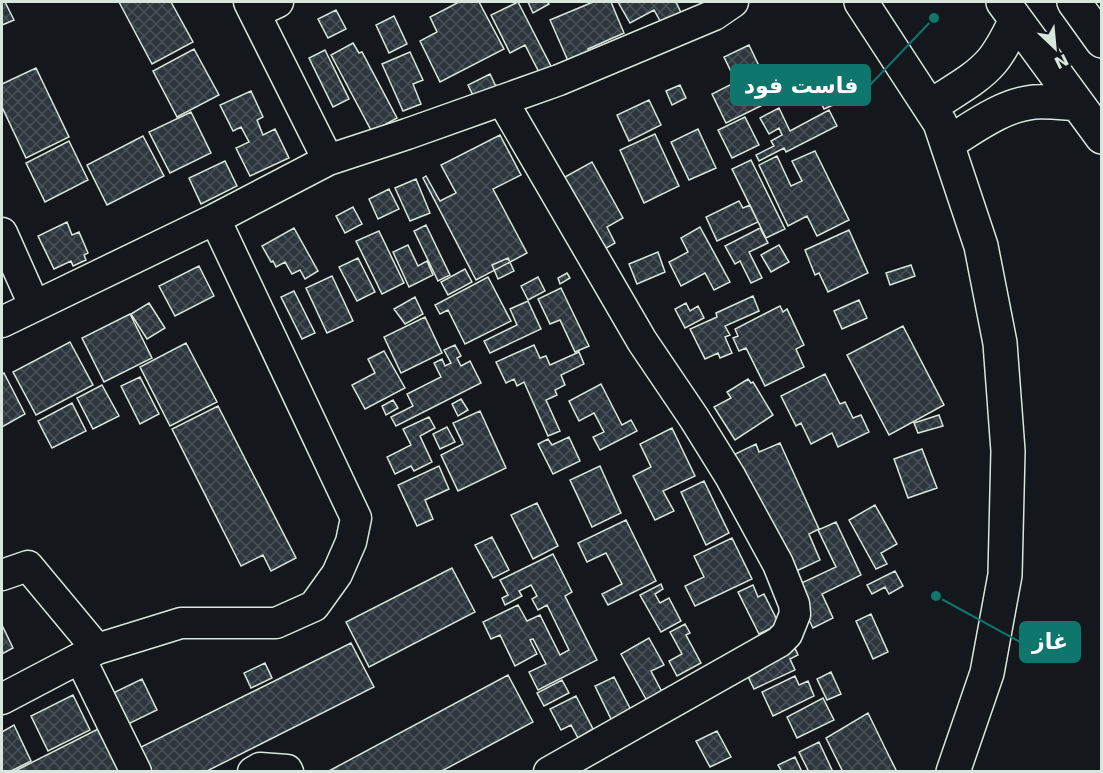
<svg xmlns="http://www.w3.org/2000/svg" width="1103" height="773" font-family="'DejaVu Sans','Noto Sans Arabic',sans-serif">
<style>
.building{fill:url(#building-cross-hatch);stroke:#d8e6dc;stroke-width:1.5}
.lines{fill:none;stroke-linecap:round;stroke-linejoin:round}
.street-casing{stroke:#d8e6dc;stroke-width:33}
.secondary-casing{stroke:#d8e6dc;stroke-width:36}
.street{stroke:#14181c;stroke-width:30}
.secondary{stroke:#14181c;stroke-width:33}
.leader{fill:none;stroke:#0f766e;stroke-width:2}
.callout-dot{fill:#0f766e;stroke:#14181c;stroke-width:2}
.callout{fill:#0f766e;stroke:#0f766e;stroke-width:2}
.callout-label{font-size:22px;text-anchor:middle;font-weight:bold;fill:#fff}
</style>
<defs>
<pattern id="building-cross-hatch" width="8" height="8" patternUnits="userSpaceOnUse" patternTransform="scale(1.5)"><rect width="8" height="8" fill="#2c363c"/><path d="M0 0l8 8M0 8l8-8" fill="none" stroke="#4a5358"/></pattern>
</defs>
<rect width="100%" height="100%" fill="#14181c"/>
<!-- building -->
<path class="building" d="M2,2H5L14,20L2,25Z
M119,2H171L193,42L152,64Z
M459,2H479L504,49L440,82L420,41L437,32L430,17Z
M518,2L555,74L543,80L525,45L510,53L491,15Z
M528,2H547L549,4L533,13Z
M593,2H611L624,33L588,49L593,61L572,70L550,20Z
M618,2H676L683,17L664,28L654,10L630,23Z
M336,10L346,29L328,38L318,19Z
M394,16L407,44L389,53L376,25Z
M353,43L359,53L362,52L397,118L372,132L331,55Z
M749,45L775,99L726,123L712,94L736,82L724,57Z
M194,49L219,95L177,117L153,71Z
M325,50L349,99L333,107L309,58Z
M410,52L423,80L413,84L421,104L403,111L382,64Z
M36,68L69,137L26,158L2,107V84Z
M820,69L830,93L842,87L847,99L824,109L808,75Z
M490,74L501,97L479,108L468,85Z
M680,85L686,98L672,105L666,91Z
M251,91L263,117L257,120L263,135L275,129L289,158L250,176L236,148L249,142L241,127L233,131L220,105Z
M649,100L661,125L629,141L617,115Z
M779,108L790,131L829,110L837,126L786,152L784,148L759,161L756,155L774,146L771,141L782,135L779,128L769,134L760,118Z
M191,112L211,153L170,173L149,132Z
M745,117L759,145L732,158L718,130Z
M698,129L716,168L689,180L671,142Z
M655,134L679,186L644,203L620,150Z
M500,135L521,175L493,189L527,253L476,280L423,178L426,176L440,201L456,193L441,165Z
M143,136L164,176L107,205L87,165Z
M69,141L88,180L45,202L26,163Z
M815,151L849,220L817,236L807,216L788,226L759,165L777,156L791,186L802,181L792,161Z
M751,160L785,229L766,238L732,169Z
M225,161L237,186L201,204L189,178Z
M592,162L623,218L607,227L615,243L603,250L563,178Z
M416,179L430,213L410,221L395,188Z
M389,189L399,209L378,219L369,199Z
M739,201L743,208L750,205L758,222L717,241L706,217Z
M353,207L362,224L345,233L336,216Z
M67,222L72,235L79,232L88,253L84,255L86,260L73,266L71,261L54,269L38,236Z
M426,225L450,275L438,281L414,231Z
M700,227L730,282L714,290L705,273L681,286L669,262L688,252L681,238Z
M294,228L318,271L305,279L300,270L292,274L285,262L276,267L273,261L271,262L262,246Z
M760,228L768,243L749,252L762,278L751,283L740,261L735,264L725,246Z
M849,230L868,273L828,292L819,273L815,275L805,250Z
M379,231L404,283L382,294L356,241Z
M408,245L418,266L427,261L433,275L409,287L393,252Z
M779,245L789,262L771,272L761,255Z
M658,252L665,272L637,284L629,264Z
M358,258L375,292L357,301L339,267Z
M508,258L514,271L498,279L492,265Z
M911,265L915,276L890,285L886,273Z
M199,266L214,296L175,316L159,286Z
M465,269L472,282L448,295L441,282Z
M567,273L570,278L560,284L558,278Z
M332,276L353,321L327,333L306,288Z
M488,277L511,321L465,344L448,310L440,314L435,305Z
M538,277L545,291L528,300L521,286Z
M561,288L589,346L575,352L560,320L550,324L538,299Z
M294,291L315,333L302,339L281,297Z
M753,296L759,311L725,326L730,335L725,337L732,353L720,358L718,353L705,359L690,329L717,317L716,313Z
M415,297L423,314L405,324L394,309Z
M859,300L867,318L842,329L834,311Z
M528,301L541,329L490,353L484,341L517,325L510,309Z
M149,303L165,328L147,339L131,314Z
M686,303L690,311L698,306L704,318L685,328L675,309Z
M780,306L783,312L787,309L804,345L796,349L804,367L765,386L746,348L739,351L733,338L738,336L735,329Z
M130,314L152,358L104,382L82,338Z
M425,317L442,353L401,373L384,337Z
M903,326L944,405L889,435L847,355Z
M70,342L93,385L36,415L13,372Z
M186,343L217,402L170,426L140,367Z
M455,345L461,356L457,358L461,366L470,361L481,383L396,426L391,417L413,406L407,394L441,377L434,363L442,359L445,366L451,363L444,350Z
M534,345L540,358L546,356L550,365L579,352L584,364L561,375L565,385L555,390L557,395L546,400L560,431L548,436L524,382L517,386L514,379L506,383L496,362Z
M384,351L405,388L365,409L352,385L375,373L368,359Z
M4,373L25,414L2,427V374Z
M825,374L840,404L845,402L853,418L861,415L869,432L838,447L832,433L811,444L801,423L796,426L781,396Z
M140,377L159,414L140,424L121,386Z
M748,379L751,383L753,382L773,415L735,440L714,407L731,398L727,392Z
M601,384L622,425L631,420L637,431L600,450L593,437L604,432L594,413L579,421L569,401Z
M102,385L119,416L93,429L77,398Z
M461,399L468,410L458,416L452,404Z
M393,400L398,408L386,415L382,406Z
M72,403L86,431L52,448L38,421Z
M218,406L296,558L271,571L263,555L241,566L172,429Z
M480,411L506,468L458,491L441,455L463,444L453,423Z
M939,415L943,426L918,433L914,423Z
M429,417L435,428L420,436L432,462L414,471L411,466L395,474L387,457L411,445L403,429Z
M447,427L455,442L440,449L433,434Z
M672,428L695,476L663,491L674,511L655,520L633,476L651,467L640,444Z
M569,437L580,461L553,474L538,444L548,439L552,445Z
M780,443L819,529L809,534L820,560L786,576L731,456L756,444L759,452Z
M922,449L937,488L908,498L894,459Z
M439,466L449,489L425,500L433,519L417,526L398,485Z
M600,466L621,513L592,527L570,480Z
M704,481L729,533L706,545L681,492Z
M537,503L558,546L533,559L511,515Z
M875,505L897,544L881,553L887,564L876,569L849,520Z
M626,520L656,581L608,605L602,594L622,584L606,553L587,562L578,543Z
M836,522L861,575L822,594L833,618L813,628L793,587L836,567L818,530Z
M492,537L509,570L493,578L475,545Z
M732,538L752,579L695,606L685,586L704,577L694,556Z
M553,554L572,592L565,596L597,660L538,690L529,672L546,664L533,639L530,640L537,654L515,666L500,635L491,639L483,622L518,605L527,621L540,615L560,655L569,650L547,605L538,610L532,599L537,596L531,585L519,591L522,596L505,605L502,598L508,595L500,580Z
M452,568L475,612L369,667L346,622Z
M895,571L903,586L889,594L885,587L872,594L867,585Z
M661,584L663,589L655,594L660,603L669,598L681,621L661,632L640,595Z
M753,585L758,597L764,594L779,624L759,634L738,592Z
M871,614L888,652L873,659L856,621Z
M685,624L690,633L686,635L701,663L677,676L669,661L682,654L670,632Z
M2,625L13,648L2,654Z
M649,638L664,665L651,671L662,692L647,701L621,654Z
M792,641L798,655L790,659L795,670L754,689L742,664Z
M351,643L374,687L205,772H148L137,749Z
M265,663L272,678L251,688L244,673Z
M831,672L841,694L827,700L817,679Z
M508,675L533,722L440,772H327Z
M795,676L799,685L808,681L814,696L773,716L762,692Z
M614,677L633,714L613,723L595,686Z
M142,679L157,710L124,726L109,695Z
M562,680L569,693L544,706L537,693Z
M73,695L90,730L48,751L31,716Z
M576,696L593,729L578,738L571,725L561,730L550,709Z
M823,698L834,720L797,738L787,717Z
M868,713L887,752L897,772H843L826,738Z
M14,725L31,761L9,772H2V732Z
M104,726L126,772H13Z
M717,731L731,757L710,767L696,741Z
M819,742L833,772H809L799,752Z
M795,757L802,772H782L778,765Z"/>
<g class="lines">
<!-- street casing -->
<g class="street-casing">
<path id="street" d="M249,2L328,160
M255,13L278,2
M502,100L642,341L694,418L730,476L778,564L794,604L795,614L787,634L779,642L549,772
M2,233L34,305
M2,322L215,219L328,160L407,134L559,80L714,15L733,2
M2,575L28,566L97,649L2,699
M97,649L181,623H276L314,606L337,574L351,542L356,518L215,219
M80,658L136,772
M253,772L260,768L287,770L288,772"/>
</g>
<!-- secondary casing -->
<g class="secondary-casing">
<path id="secondary" d="M861,2L940,123L981,246L1000,343L1008,451L1005,575L987,673L953,772
M1003,2L1102,137
M1074,2L1102,41
M931,106C951,92 976,80 992,61C1002,49 1009,34 1016,20
M948,143C974,127 1003,105 1034,102C1048,101 1063,103 1077,104"/>
</g>
<!-- street -->
<use href="#street" class="street"/>
<!-- secondary -->
<use href="#secondary" class="secondary"/>
</g>
<!-- callouts -->
<path class="leader" d="M934 18L870 85M936 596L1020 642"/>
<g class="callout-dot">
<circle cx="934" cy="18" r="6"/>
<circle cx="936" cy="596" r="6"/>
</g>
<g class="callout">
<rect x="731" y="65" width="139" height="40" rx="6"/>
<rect x="1020" y="622" width="60" height="40" rx="6"/>
</g>
<g class="callout-label">
<text x="801" y="93">فاست فود</text>
<text x="1050" y="649">غاز</text>
</g>
<!-- border -->
<rect width="1103" height="773" fill="none" stroke="#d8e6dc" stroke-width="6"/>
<!-- north arrow -->
<g transform="translate(1055 48) rotate(154)" stroke="#14181c" stroke-width="4.5" paint-order="stroke">
<path d="M0-4.5L10 22L0 15L-10 22Z" fill="#d8e6dc"/>
<text y="-9" font-size="16" font-weight="bold" text-anchor="middle" fill="#d8e6dc">N</text>
</g>
</svg>
